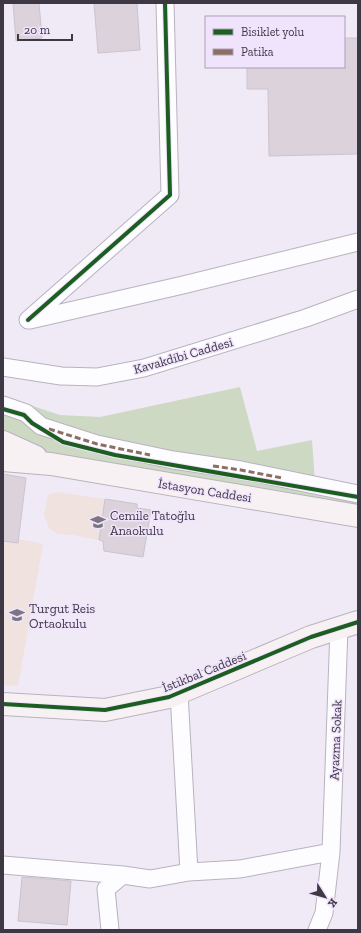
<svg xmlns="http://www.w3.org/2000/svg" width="361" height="933" font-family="'Zilla Slab',serif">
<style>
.education{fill:#efe2df}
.green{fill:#cdd9c3}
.building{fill:#dbd2dc;stroke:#ccc4cd}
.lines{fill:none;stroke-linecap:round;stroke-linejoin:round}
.street-casing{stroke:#b8b3bf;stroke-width:19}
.secondary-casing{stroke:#b8b3bf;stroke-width:24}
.street{stroke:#fdfcfe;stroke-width:17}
.secondary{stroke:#f7f1f4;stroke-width:22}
.quiet{stroke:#8d6e63;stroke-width:3;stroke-dasharray:6 3;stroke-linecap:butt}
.cycleway-casing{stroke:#f0e4fd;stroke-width:6}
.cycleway{stroke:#1b5e20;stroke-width:4}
.labels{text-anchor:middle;stroke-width:3;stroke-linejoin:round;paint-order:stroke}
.street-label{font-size:13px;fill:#3e3844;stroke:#f0e4fd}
.poi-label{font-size:13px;fill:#3e3844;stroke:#f0e4fd;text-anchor:start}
</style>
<rect width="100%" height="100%" fill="#f0eaf7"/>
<!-- education -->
<path class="education" d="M58,492L137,504L138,508L151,510L143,557L104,551L103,541L73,535L58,534L49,528L44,515L48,495Z
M18,539L43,544L18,686L3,685V541L18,543Z"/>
<!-- green -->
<path class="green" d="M240,387L257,451L312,440L315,482L358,486V515L122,476L36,450L3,432V396L60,415L100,417Z"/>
<!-- building -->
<path class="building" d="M13,3H39L42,38L16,41Z
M94,3H137L140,50L98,53Z
M344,38H358V154L269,156L268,89H247V67H344Z
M3,474L26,478L18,543L3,541Z
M105,499L137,504V508L151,510L143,557L104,551L103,541L99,540Z
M22,877L71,881L67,925L18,921Z"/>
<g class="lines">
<!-- street casing -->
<g class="street-casing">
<path id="street" d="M28,320L170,195L165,3
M30,320L183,285L358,242
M3,367L61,376L97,377L144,368L306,318L358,299
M3,405L26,413L41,426L97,444L173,460L241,470L358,494
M179,693L189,872L240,869L331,852
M3,865L123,875
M110,930L106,889L123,875L150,879L189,872
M317,930L324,913L331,852L339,628"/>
</g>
<!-- secondary casing -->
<g class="secondary-casing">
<path id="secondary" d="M3,442L36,457
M3,460L51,464L358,516
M3,704L105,710L169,697L311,637L358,622"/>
</g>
<!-- street -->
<use href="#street" class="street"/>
<!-- secondary -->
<use href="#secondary" class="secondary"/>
<!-- quiet -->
<path class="quiet" d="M49,429L97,444L150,455
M213,466L241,470L282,478"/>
<!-- cycleway casing -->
<g class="cycleway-casing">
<path id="cycleway" d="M28,320L170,195L165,3
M3,409L24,415L32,423L63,442L115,455L358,497
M3,704L105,710L169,697L311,637L358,622"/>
</g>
<!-- cycleway -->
<use href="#cycleway" class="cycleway"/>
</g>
<!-- icons -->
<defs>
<g id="school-bare" transform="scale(1.2)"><path d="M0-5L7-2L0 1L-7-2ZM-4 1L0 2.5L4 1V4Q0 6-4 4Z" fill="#7c7683" stroke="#f0e4fd" stroke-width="2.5" paint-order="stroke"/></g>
</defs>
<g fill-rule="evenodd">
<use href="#school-bare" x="98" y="522"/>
<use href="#school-bare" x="17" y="615"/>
</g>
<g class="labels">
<!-- street labels -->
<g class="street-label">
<text transform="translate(183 355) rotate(-16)" y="5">Kavakdibi Caddesi</text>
<text transform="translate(205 490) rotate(9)" y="5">İstasyon Caddesi</text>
<text transform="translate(204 671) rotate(-22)" y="5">İstikbal Caddesi</text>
<text transform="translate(335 740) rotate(-88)" y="5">Ayazma Sokak</text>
</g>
<!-- poi labels -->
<g class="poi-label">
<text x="110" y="520">Cemile Tatoğlu<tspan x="110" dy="15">Anaokulu</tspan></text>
<text x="29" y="613">Turgut Reis<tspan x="29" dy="15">Ortaokulu</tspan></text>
</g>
</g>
<!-- border -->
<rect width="361" height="933" fill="none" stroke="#3e3844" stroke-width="8"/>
<!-- legend -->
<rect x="205" y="16" width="140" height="52" fill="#f0e4fd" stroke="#a99fb3"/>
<rect x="213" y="29" width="20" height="6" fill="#1b5e20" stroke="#a99fb3"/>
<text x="241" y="36" font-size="12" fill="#3e3844">Bisiklet yolu</text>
<rect x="213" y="49" width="20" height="6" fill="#8d6e63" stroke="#a99fb3"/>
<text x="241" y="56" font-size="12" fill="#3e3844">Patika</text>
<!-- north arrow -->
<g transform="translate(325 897) rotate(127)" stroke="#f0e4fd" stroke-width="3" paint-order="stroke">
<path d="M0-3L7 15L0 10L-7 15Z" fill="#3e3844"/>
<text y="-6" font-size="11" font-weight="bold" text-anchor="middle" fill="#3e3844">K</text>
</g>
<!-- scale -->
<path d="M18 34v6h54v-6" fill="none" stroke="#3e3844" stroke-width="2"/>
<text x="24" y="34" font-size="12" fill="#3e3844" stroke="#f0e4fd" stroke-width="3" paint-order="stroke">20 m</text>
</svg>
